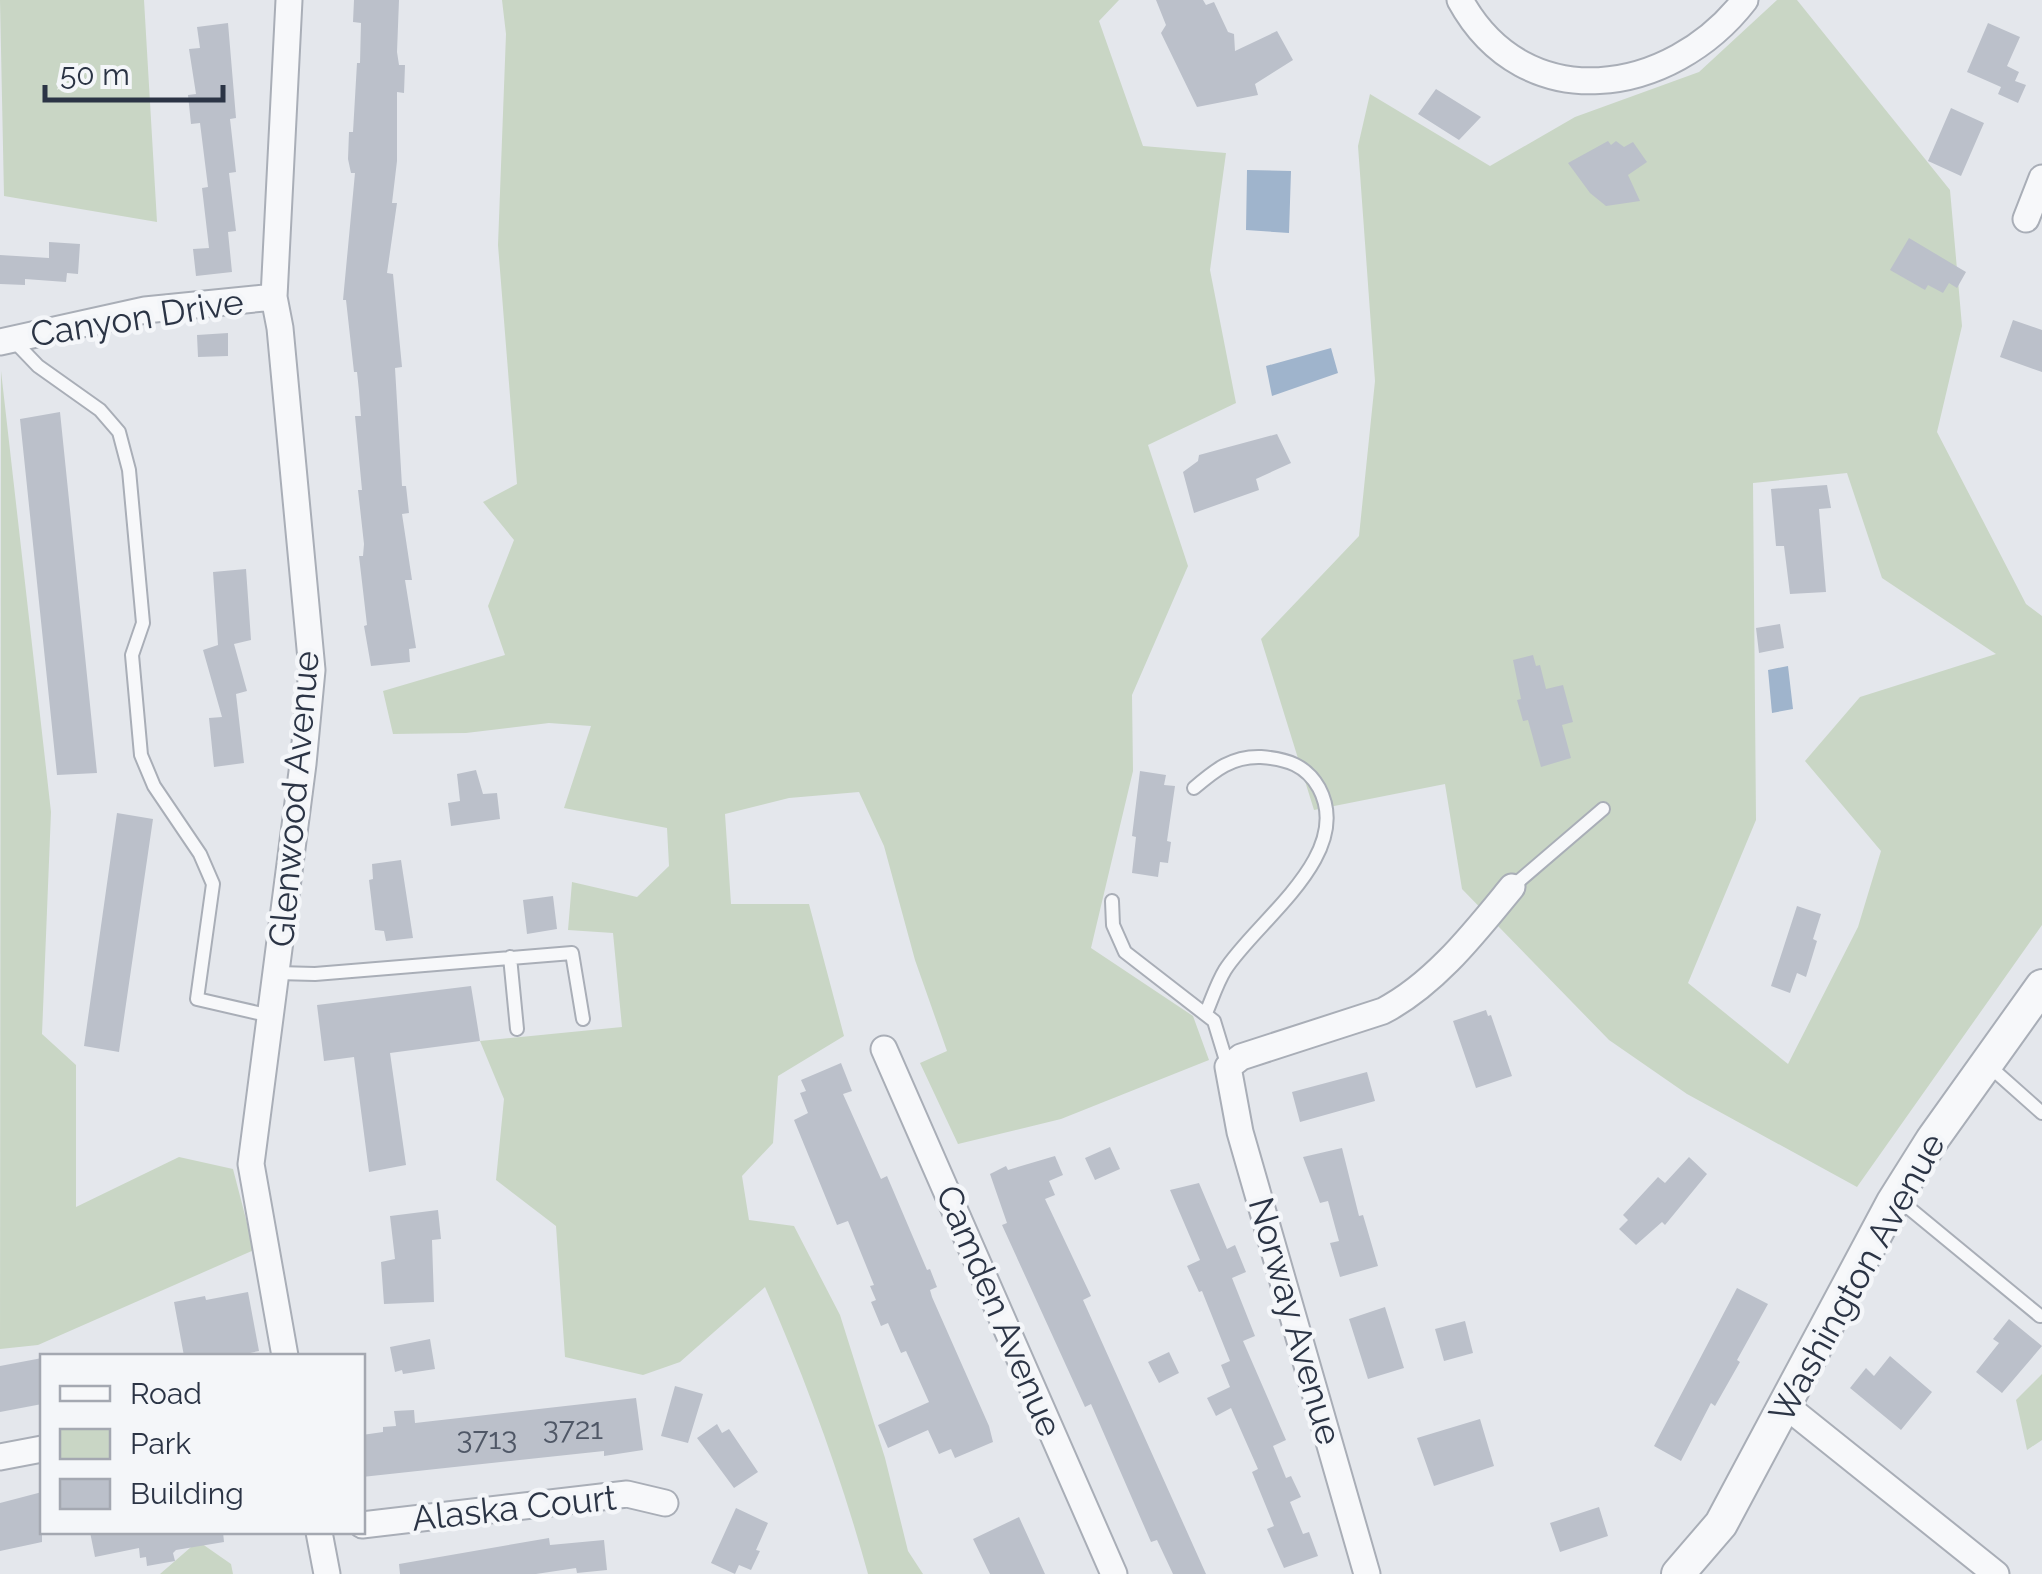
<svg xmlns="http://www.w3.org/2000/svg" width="2042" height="1574" font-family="Raleway,sans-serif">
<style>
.green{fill:#c9d6c5;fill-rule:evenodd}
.water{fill:#9fb4cc}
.building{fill:#bbc0ca}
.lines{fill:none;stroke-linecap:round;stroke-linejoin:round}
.service-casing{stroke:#a9aeb7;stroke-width:16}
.minor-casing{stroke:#a9aeb7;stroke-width:29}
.tertiary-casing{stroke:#a9aeb7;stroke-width:36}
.service{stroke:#f7f8fa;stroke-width:12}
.minor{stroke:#f7f8fa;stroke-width:25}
.tertiary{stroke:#f7f8fa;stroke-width:32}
.labels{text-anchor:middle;stroke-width:9;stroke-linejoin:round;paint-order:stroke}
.number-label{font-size:30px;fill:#4f5766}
.street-label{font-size:35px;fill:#2b3445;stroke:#f4f6f9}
</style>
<rect width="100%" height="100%" fill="#e4e7ec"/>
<!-- green -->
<path class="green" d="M0,0H144L157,222L4,196Z
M502,0H1119L1099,21L1143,146L1226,153L1210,270L1236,403L1148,445L1188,566L1132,695L1133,771L1091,948L1193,1016L1209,1060L1061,1119L958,1144L920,1063L947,1051L915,960L884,846L859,792L789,798L725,814L731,904H809L844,1036L778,1076L773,1143L742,1176L749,1220L794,1226L840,1315L885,1458L908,1551L923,1574H868C841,1476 806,1380 765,1287L680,1362L643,1375L565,1357L556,1226L496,1180L504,1099L480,1041L622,1027L613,933L568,930L572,882L637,897L669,866L667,828L564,808L591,726L549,723L466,733L393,734L383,691L505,655L488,606L514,540L483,502L517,484L498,245L506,34Z
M1777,0H1797L1950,190L1962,326L1937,432L2026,604L2042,616V925L1857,1187L1687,1094L1609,1040L1462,889L1445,784L1314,810L1261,639L1359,536L1375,381L1358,146L1370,94L1490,166L1575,117L1699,72ZM1847,473L1882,578L1996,654L1860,697L1805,761L1881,851L1858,927L1788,1064L1688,983L1756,820L1753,483Z
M1,371L51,812L42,1034L76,1065V1207L179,1157L233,1169L254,1250L38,1345L0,1349Z
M2042,1374V1440L2027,1450L2016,1400Z
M198,1541L231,1564L233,1574H160Z"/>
<!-- water -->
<path class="water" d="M1247,170L1291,171L1289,233L1246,230Z
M1331,348L1338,373L1272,396L1266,366Z
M1788,666L1793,709L1772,713L1768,670Z"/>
<!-- building -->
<path class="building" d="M354,0H399L397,52L399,65H405L404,93L397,92V161L392,203H397L387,273L393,274L402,367L395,368L402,486H406L409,513L402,514L412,580H405L416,648L409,649L410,662L371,666L364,626L367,625L359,556H363L364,544L358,490H362L355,416H361L359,391L357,372H354L346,300H343L355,173H351L348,159L349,132H353L357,63H360L361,23L353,22Z
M1156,0H1203L1206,5L1214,2L1228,32L1234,34L1235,51L1277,31L1293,60L1255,84L1258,95L1197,107L1161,33L1166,25Z
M228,23L236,118L230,119L236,172L229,173L236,231L228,232L232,272L196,276L193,249L209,248L202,188L208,187L200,123L191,124L188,95L196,94L189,49L200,48L197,27Z
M1988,23L2020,37L2007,66L2019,72L2015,81L2026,85L2018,103L1998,94L2001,87L1967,72Z
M1436,89L1481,117L1459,140L1418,114Z
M1951,108L1984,123L1961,176L1928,161Z
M1608,141L1611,145L1616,141L1624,147L1633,142L1647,162L1628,175L1640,201L1606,206L1590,193L1568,163Z
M1909,238L1966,272L1957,288L1949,283L1943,293L1928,285L1925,290L1890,270Z
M49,242L80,244L78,274L67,273L66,282L25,279V285L0,284V255L49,258Z
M2013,320L2042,330V372L2000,357Z
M228,333V356L198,357L197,335Z
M60,412L97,773L57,775L20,419Z
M1277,434L1291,463L1256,479L1259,490L1194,513L1183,472L1198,461L1199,455Z
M1827,485L1831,508L1819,509L1826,592L1790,594L1784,546H1776L1771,489Z
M246,569L251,640L234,644L247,691L236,694L244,763L214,767L209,718L222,717L203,650L218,645L213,572Z
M1780,624L1784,648L1759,653L1756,628Z
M1533,655L1536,666L1540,665L1546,689L1563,685L1573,722L1562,725L1571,758L1541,767L1528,720L1523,721L1517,700L1521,699L1513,660Z
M476,770L483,794L497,793L500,819L451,826L448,803L460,801L457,774Z
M1140,771L1166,775L1164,785L1175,786L1167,841L1171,842L1168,863L1160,862L1158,877L1132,873L1136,837L1132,836Z
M117,813L153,819L119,1052L84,1046Z
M401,860L413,938L386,941L384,931L375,930L369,880L373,879L372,864Z
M553,896L557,929L527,934L523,900Z
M1797,906L1821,914L1813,939L1817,941L1806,977L1797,973L1790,993L1771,986Z
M471,986L480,1041L390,1053L406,1165L369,1172L354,1057L324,1061L317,1005Z
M1486,1010L1488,1016L1491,1015L1512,1076L1476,1088L1453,1021Z
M841,1063L852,1091L843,1094L881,1179L887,1176L927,1270L930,1269L937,1287L930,1290L932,1297L989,1426L993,1442L955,1458L951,1449L939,1454L928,1430L888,1448L878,1425L929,1402L906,1351L901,1353L888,1323L881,1326L871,1302L876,1300L870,1286L874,1285L848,1221L837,1225L794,1120L808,1113L800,1093L806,1091L801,1080Z
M1367,1072L1375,1101L1300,1122L1292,1092Z
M1110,1147L1120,1169L1095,1180L1085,1158Z
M1342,1148L1359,1216L1363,1215L1378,1266L1340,1277L1330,1243L1339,1241L1328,1201L1320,1203L1303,1157Z
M1055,1156L1063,1175L1049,1181L1055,1195L1045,1199L1091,1296L1083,1300L1206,1574H1173L1157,1540L1151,1542L1091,1404L1085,1407L1002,1225L1007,1223L990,1174L1006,1166L1008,1170Z
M1689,1157L1707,1174L1665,1225L1662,1222L1636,1245L1619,1229L1628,1220L1623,1215L1658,1177L1665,1183Z
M1199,1183L1227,1249L1235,1245L1246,1272L1232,1278L1255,1336L1243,1341L1286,1440L1273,1446L1286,1478L1291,1476L1301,1497L1290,1502L1303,1534L1309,1532L1318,1556L1284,1568L1267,1529L1274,1526L1252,1472L1258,1469L1231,1408L1216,1416L1207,1398L1230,1387L1221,1365L1230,1361L1202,1291L1199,1292L1187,1266L1200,1260L1170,1190Z
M438,1210L441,1239L432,1240L434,1302L384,1304L381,1262L395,1259L390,1216Z
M1737,1288L1768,1304L1737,1360L1740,1362L1715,1406L1711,1403L1681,1461L1654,1446Z
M248,1292L259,1351L250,1353L251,1356H184L174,1302L205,1296L206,1300Z
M1385,1307L1404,1368L1368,1379L1349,1319Z
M2009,1319L2042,1346L2002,1393L1976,1372L1999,1343L1993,1339Z
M1465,1321L1473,1353L1444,1361L1435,1329Z
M430,1339L435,1369L403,1374L402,1370L395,1372L390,1347Z
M1169,1352L1179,1373L1159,1383L1148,1362Z
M1890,1356L1932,1392L1901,1430L1850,1388L1866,1368L1874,1376Z
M42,1358V1404L0,1412V1366Z
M675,1386L703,1394L688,1443L661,1436Z
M636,1398L643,1450L604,1456V1451L362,1477V1435L383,1432V1427L396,1426L394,1411L414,1410L415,1423Z
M1480,1419L1494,1466L1434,1486L1417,1438Z
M717,1424L722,1433L729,1429L758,1472L734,1488L697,1438Z
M42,1492V1542L0,1551V1503Z
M1599,1507L1608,1536L1560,1552L1550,1523Z
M736,1508L768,1523L756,1550L760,1551L751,1570L739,1565L735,1574L711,1563Z
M1019,1517L1045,1574H990L973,1539Z
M90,1532H223L224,1542L176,1550L173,1553L175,1561L147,1566L146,1557L140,1558L139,1548L95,1557Z
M549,1538L550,1545L604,1540L607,1570L577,1573L576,1568L536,1574H400L399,1564Z"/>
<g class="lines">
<!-- service casing -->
<g class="service-casing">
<path id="service" d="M14,341L38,366L100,410L119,432L129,470L143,623L132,655L141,755L154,786L200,854L213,884L197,999L271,1016
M1194,788C1215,770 1232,756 1261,757C1287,759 1306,765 1319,788C1355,855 1256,921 1225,970C1217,983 1212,999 1206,1013
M1512,887L1603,809
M1112,901L1113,925L1125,952L1214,1021L1228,1067
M510,957L517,1029
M277,973L315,974L572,953L583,1019
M1988,1065L2042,1113
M1898,1199L2040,1316"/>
</g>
<!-- minor casing -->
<g class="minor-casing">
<path id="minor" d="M1460,0C1525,119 1671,96 1745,0
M2026,219L2042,178
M0,342L145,310L274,297
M884,1049L1114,1574
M285,1356L251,1164L303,764L312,670L280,328L274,297L289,0
M1785,1405L1996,1574
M0,1457L42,1449
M362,1525L627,1494L665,1503
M319,1532L327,1574
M1367,1574L1240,1132L1228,1067L1241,1057L1383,1011C1435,984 1475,932 1512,887"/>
</g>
<!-- tertiary casing -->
<g class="tertiary-casing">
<path id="tertiary" d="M1678,1574L1721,1524L1893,1202L1932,1140L2042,986"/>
</g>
<!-- service -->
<use href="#service" class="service"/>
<!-- minor -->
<use href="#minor" class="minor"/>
<!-- tertiary -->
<use href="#tertiary" class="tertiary"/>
</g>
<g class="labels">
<!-- number labels -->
<g class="number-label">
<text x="573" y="1439">3721</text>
<text x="487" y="1449">3713</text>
</g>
<!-- street labels -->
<g class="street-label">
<text transform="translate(137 318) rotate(-9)" y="12">Canyon Drive</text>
<text transform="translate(294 799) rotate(-85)" y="12">Glenwood Avenue</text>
<text transform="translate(1857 1278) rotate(-61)" y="12">Washington Avenue</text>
<text transform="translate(999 1311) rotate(67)" y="12">Camden Avenue</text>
<text transform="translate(1295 1321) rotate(74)" y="12">Norway Avenue</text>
<text transform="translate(514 1508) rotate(-6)" y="12">Alaska Court</text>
</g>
</g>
<!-- legend -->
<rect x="40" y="1354" width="325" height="180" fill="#f4f6f9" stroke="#a4a8b1" stroke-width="2.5"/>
<rect x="60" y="1386" width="50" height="15" fill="#f7f8fa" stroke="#a4a8b1" stroke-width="2.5"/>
<text x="130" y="1404" font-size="30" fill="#2b3445">Road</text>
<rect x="60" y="1429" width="50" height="30" fill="#c9d6c5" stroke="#a4a8b1" stroke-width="2.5"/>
<text x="130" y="1454" font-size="30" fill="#2b3445">Park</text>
<rect x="60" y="1479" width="50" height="30" fill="#bbc0ca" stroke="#a4a8b1" stroke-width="2.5"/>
<text x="130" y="1504" font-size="30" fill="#2b3445">Building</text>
<!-- scale -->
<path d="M45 85v15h178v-15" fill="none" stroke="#2b3445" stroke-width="5"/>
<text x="60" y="85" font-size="30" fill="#2b3445" stroke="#f4f6f9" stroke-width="8" paint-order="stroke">50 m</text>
</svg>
